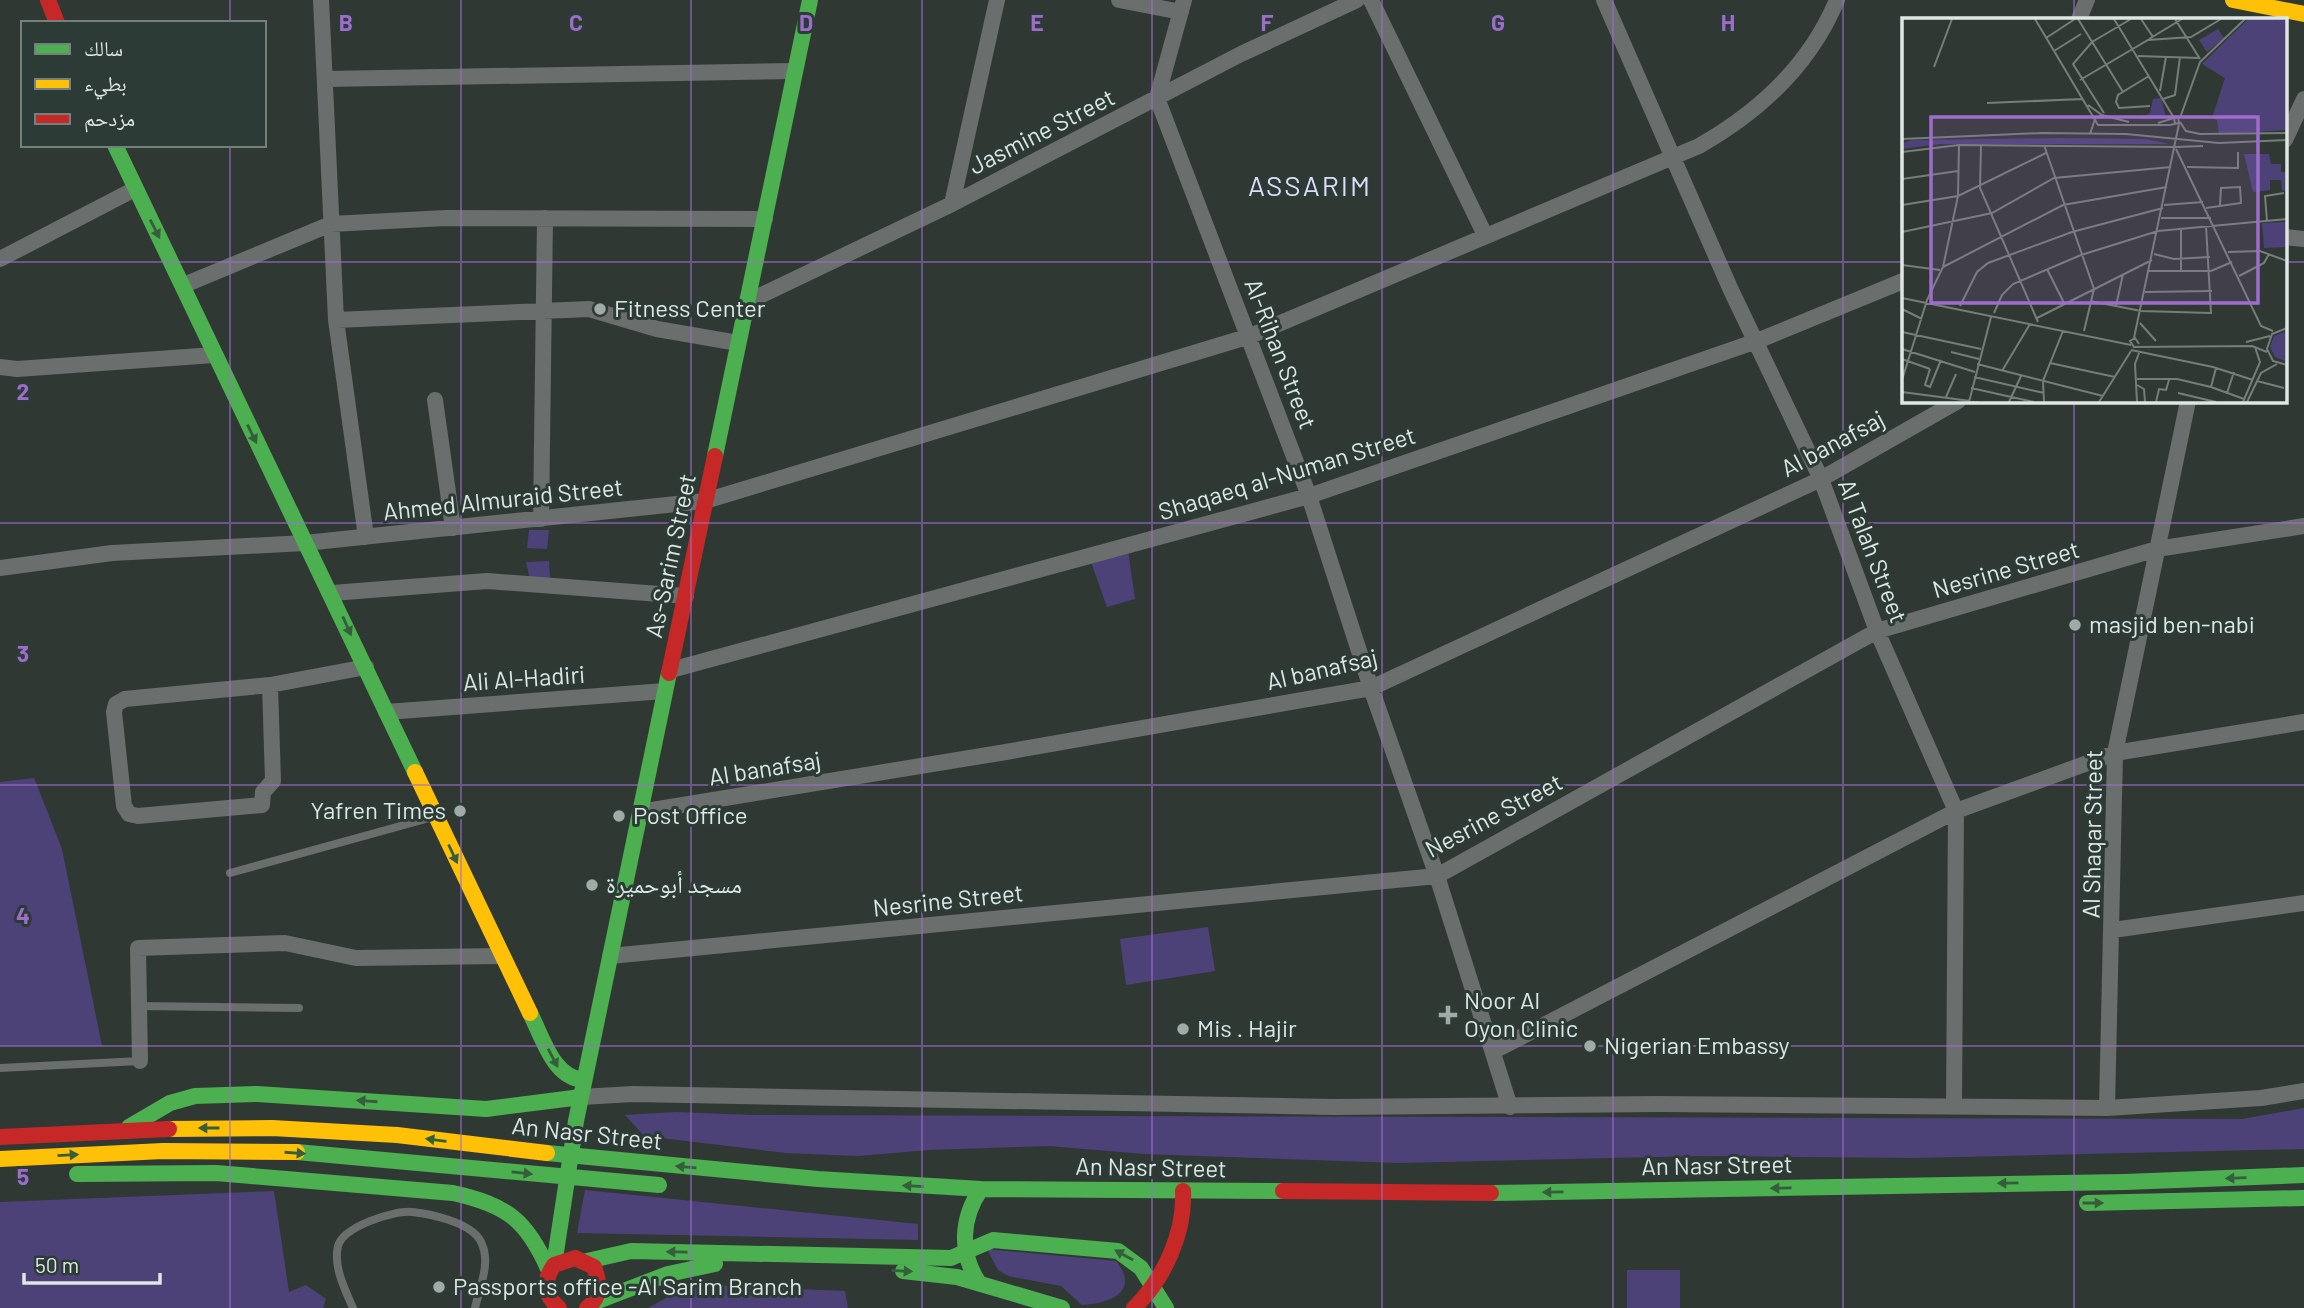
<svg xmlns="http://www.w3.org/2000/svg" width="2304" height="1308" font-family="Barlow,'Noto Naskh Arabic',sans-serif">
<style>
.green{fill:#4c4278}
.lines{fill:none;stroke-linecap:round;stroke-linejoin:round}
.lane{stroke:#6a6e6c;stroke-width:8}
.street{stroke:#6a6e6c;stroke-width:16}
.fast{stroke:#4caf50;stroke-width:16}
.slow{stroke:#ffc107;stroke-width:16}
.jam{stroke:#c62828;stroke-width:16}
.oneway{fill:#365e3d}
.grid{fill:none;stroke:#9e6dcc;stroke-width:2;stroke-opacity:0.55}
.poi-dot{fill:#a1aaa6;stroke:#2c3b35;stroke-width:2.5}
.labels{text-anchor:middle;stroke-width:6;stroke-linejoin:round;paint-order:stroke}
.street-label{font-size:24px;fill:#dee7e3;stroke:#2c3b35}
.poi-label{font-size:24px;fill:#dee7e3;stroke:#2c3b35;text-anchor:start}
.quarter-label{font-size:28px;letter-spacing:2px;fill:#dfdcfa;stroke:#2c3b35}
.inset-road{fill:none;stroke:#767e7a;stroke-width:2}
.view{fill:#9e6dcc;fill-opacity:0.15;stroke:#9e6dcc;stroke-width:3.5}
.inset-edge{fill:none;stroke:#dee7e3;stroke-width:3.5}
.grid-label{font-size:23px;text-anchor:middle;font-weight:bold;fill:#9e6dcc;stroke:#2c3b35;stroke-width:6;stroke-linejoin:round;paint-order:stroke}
</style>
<rect width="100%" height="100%" fill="#303834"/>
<!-- green -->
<path class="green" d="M529,530H549L547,549L527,548Z
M1128,551L1135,599L1107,607L1091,562Z
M549,561L550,578L530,579L526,562Z
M34,778L62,849L102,1046H0V782Z
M1208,927L1215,971L1126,985L1120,939Z
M2304,1108V1149L1914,1158L1700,1156L1398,1163L1144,1154L1049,1146L929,1150L858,1156L786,1153L644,1136L625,1115L676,1112L753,1115L2242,1119Z
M585,1190L918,1224V1240L577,1233Z
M274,1191L289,1292L306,1285L326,1299L323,1308H0V1202Z
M987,1249L1116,1261C1141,1292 1109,1304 1082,1305L1061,1286L1008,1276L998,1270Z
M1627,1270H1680V1308H1627Z
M706,1285L845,1291L848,1308H648L688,1286Z"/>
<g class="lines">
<!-- lane -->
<path class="lane" d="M230,873L433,817
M139,1006L299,1008
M0,1068L140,1061
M353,1308C345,1290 333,1266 338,1246C343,1227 393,1210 412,1212C431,1214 469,1222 480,1240C492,1261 480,1286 475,1308"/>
<!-- street -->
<path class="street" d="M321,0L336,320L366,537
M1119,0L1181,12
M1184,0L1157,98L1309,496L1371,688L1437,876L1510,1107
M1371,0L1485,235
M1604,0L1730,288L1821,479L1877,631L1956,811L1954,1107
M2079,19L2087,0
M326,79L795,71
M2285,140L2304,99
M952,204L997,0
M2285,237L2304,239
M0,259L135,189
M184,285L331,224L446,218L765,219
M747,302L952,204L1241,54L1357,0
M336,320L589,309L657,329L738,343
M0,367L17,369L214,355
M435,400L453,528
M541,519L545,218
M0,568L112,553L305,543L705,501L1250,336L1699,146C1759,112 1810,65 1837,0
M332,593L487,581L686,596
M671,670L1309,496L1757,341L1903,281
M270,685L273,781L263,792L262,805L138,816L129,814L124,806L114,712L116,704L125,699L270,685L366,667
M386,712L665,691
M640,812L1000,753L1371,688L1821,479L1958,401
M2113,930L2304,903
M610,956L1437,876L1877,631L2157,549L2304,526
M1494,1051L1956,811L2115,753L2304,722
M140,1061L138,948L285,943L356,958L501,956
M581,1097L633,1094L1333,1107L1658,1104L2107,1108L2261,1098L2304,1091
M2107,1108L2115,753L2188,401"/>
<!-- fast -->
<path class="fast" d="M115,145L415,772
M715,456L810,0
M530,1013C543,1038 553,1078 584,1080
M129,1127L170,1103L195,1096L257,1094L486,1109L581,1097
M297,1152L659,1185
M547,1153L818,1179L981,1189L1283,1191
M77,1174L216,1173L453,1193C507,1205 527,1220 549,1271
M1491,1193L2125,1182L2304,1175
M2087,1203L2304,1198
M587,1261L631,1251L951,1258L993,1240L1118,1251L1141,1268L1166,1308
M554,1265L576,1121L669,673
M903,1271L957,1277L1062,1308
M979,1283C959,1253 961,1218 981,1189
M595,1302L668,1274L715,1264"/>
<!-- slow -->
<path class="slow" d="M2233,0L2304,14
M415,772L530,1013
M169,1129L272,1128L397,1135L547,1153
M0,1159L163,1151L297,1152"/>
<!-- jam -->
<path class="jam" d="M48,0L57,23
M669,673L715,456
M0,1137L169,1129
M1283,1191L1491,1193
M559,1308C544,1295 543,1281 554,1265L575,1258L594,1267C600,1282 601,1297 587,1308
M1134,1308C1164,1279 1185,1233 1183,1191"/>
</g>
<!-- one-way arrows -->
<defs><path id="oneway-solid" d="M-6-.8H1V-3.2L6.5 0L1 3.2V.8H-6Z" transform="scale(1.75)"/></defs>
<g class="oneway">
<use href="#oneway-solid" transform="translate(155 229) rotate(63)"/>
<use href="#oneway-solid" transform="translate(252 434) rotate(64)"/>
<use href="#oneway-solid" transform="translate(347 626) rotate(66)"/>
<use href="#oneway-solid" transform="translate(453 854) rotate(65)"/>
<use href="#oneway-solid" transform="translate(553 1058) rotate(62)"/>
<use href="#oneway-solid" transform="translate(367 1101) rotate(-176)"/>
<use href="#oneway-solid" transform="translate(209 1128) rotate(180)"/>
<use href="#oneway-solid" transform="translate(436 1140) rotate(-173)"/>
<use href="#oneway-solid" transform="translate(295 1153) rotate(4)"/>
<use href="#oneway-solid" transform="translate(68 1155) rotate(-3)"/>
<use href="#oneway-solid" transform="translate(686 1167) rotate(-175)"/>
<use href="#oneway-solid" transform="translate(522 1173) rotate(6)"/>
<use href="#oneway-solid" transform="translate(2236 1178) rotate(178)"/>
<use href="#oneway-solid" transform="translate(2008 1183) rotate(179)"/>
<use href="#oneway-solid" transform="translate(913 1186) rotate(-177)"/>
<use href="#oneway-solid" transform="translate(1781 1188) rotate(179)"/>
<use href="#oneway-solid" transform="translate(1553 1192) rotate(179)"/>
<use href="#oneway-solid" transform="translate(2093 1203)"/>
<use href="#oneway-solid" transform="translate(677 1252) rotate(-179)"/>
<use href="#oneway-solid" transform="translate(1124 1255) rotate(-151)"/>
<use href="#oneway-solid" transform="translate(902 1271) rotate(3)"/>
</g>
<!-- grid -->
<path class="grid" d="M230,0V23M461,0V1308M691,0V1308M922,0V1308M1152,0V1308M1382,0V1308M1613,0V1308M1843,0V1308M2074,0V19M230,145V1308M0,262H1903M2285,262H2304M2074,401V1308M0,523H2304M0,785H2304M0,1046H2304"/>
<!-- markers -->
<g class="poi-dot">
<circle cx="600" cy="309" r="7"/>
<circle cx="2075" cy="625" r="7"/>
<circle cx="460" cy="811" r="7"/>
<circle cx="619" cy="816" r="7"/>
<circle cx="592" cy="885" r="7"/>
<path d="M1444.5 1004.5h7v7h7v7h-7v7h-7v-7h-7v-7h7z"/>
<circle cx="1183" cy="1029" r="7"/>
<circle cx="1590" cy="1046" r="7"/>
<circle cx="439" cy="1287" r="7"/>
</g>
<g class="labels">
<!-- street labels -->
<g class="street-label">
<text transform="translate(1042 132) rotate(-27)" y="8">Jasmine Street</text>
<text transform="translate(1280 354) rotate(69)" y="8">Al-Rihan Street</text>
<text transform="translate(1833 444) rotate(-28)" y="8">Al banafsaj</text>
<text transform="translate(1287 474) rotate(-17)" y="8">Shaqaeq al-Numan Street</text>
<text transform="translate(503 500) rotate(-6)" y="8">Ahmed Almuraid Street</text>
<text transform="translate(1872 551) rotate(69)" y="8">Al Talah Street</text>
<text transform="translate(671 556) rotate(-78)" y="8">As-Sarim Street</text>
<text transform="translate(2006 570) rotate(-16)" y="8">Nesrine Street</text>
<text transform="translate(1322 670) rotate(-13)" y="8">Al banafsaj</text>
<text transform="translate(524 679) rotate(-4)" y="8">Ali Al-Hadiri</text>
<text transform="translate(765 769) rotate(-9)" y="8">Al banafsaj</text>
<text transform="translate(1494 816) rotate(-28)" y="8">Nesrine Street</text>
<text transform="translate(2093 834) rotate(-89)" y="8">Al Shaqar Street</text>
<text transform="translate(948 901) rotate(-6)" y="8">Nesrine Street</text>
<text transform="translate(587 1134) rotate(6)" y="8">An Nasr Street</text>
<text transform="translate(1717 1166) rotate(-1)" y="8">An Nasr Street</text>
<text transform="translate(1151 1168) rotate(1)" y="8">An Nasr Street</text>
</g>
<!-- poi labels -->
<g class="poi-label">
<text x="614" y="317">Fitness Center</text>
<text x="2089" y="633">masjid ben-nabi</text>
<text x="446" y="819" text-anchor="end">Yafren Times</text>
<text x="633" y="824">Post Office</text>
<text x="606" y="893">مسجد أبوحميرة</text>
<text x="1464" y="1009">Noor Al<tspan x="1464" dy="28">Oyon Clinic</tspan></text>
<text x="1197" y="1037">Mis . Hajir</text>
<text x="1604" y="1054">Nigerian Embassy</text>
<text x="453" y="1295">Passports office -Al Sarim Branch</text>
</g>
<!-- quarter labels -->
<g class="quarter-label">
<text x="1310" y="196">ASSARIM</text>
</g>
</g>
<!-- overview -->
<g transform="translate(1902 18)">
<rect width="385" height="385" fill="#303834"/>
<path d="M346,1H385V112L317,116L315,102L310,100L323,60L300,46ZM316,11L322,20L305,34L297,22ZM259,80L264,99L236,101L248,95L251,81ZM158,120L244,121L267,126H38L0,131V125L10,122ZM342,136H367L369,146H379V154H385V172L380,173L379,162H368V172L351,174ZM385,204V229L362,230L360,205ZM385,313V344L373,339L368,329L372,318Z" fill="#4c4278"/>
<path class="inset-road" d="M133,1L196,107H268L277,105L276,99L272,100L273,106M176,1L221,74M212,1L272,100L256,105M239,1L251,19M273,1L298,41M144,20L173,1M247,21L280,1M152,33L179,16M236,38L297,40M32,49L50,1M247,58L216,77L214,84L217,90L248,88M178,62L246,22L289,19L319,1M258,73L264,39M261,81L273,77L278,39M85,85L181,81M186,87L200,97L227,104M202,95L171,46L190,24L229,1M278,100L298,44L343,1M278,104L284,113L298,116L385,115M188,116L193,101L200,97M0,121L140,115L224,116L317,125L385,122M142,127L192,271L182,313M79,128L78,170L136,304M274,129L301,128M274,131L359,308L371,313M0,134L57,127L274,129M285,149L336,150V134M0,161L56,153M0,187L56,178L144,135M262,187L301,184M304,190L339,185L338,169L319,170L318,187M259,200H309M365,203L363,178L382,175M0,214L90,195L152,160L269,149M326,234L358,233L385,243M252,236L272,241L308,239M0,247L38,252M41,249L161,187L265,169M145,251L162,285M247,253H309L330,244M279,254V211M337,258L362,245L367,236M243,274L310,273M0,280L229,327M188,283L239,293L309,295L304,208M58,288L75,254L86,245L170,214L261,190M214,288L221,256M0,291L20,301M92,295L100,277L111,266L179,237L256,213L385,201M135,300L250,242M238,305L254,323M385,310L370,316L365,331L371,343L385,347M0,314L79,331M232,320L277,106M344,324L368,318M237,326L233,320L228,323L232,329L350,328L365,334M0,331L73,354M229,332L311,349L351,362M49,334L77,341M0,341L28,351M148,345L213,359M75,346L201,378M28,351L23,367L28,369L39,342M100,353L128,306M72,359L142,375M235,361H275L309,369L314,350M0,362L25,282L41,249L56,178L57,127M355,363L382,370M235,367L242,371L243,384M309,369L342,381M69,370L132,384M0,374L76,384M276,375L314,384M325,375L332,354M44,379L54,356M67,384L89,299M107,384L119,358M142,384L141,363L161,313M197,384L229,333M235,384L233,346L237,335M254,384L257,371L264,372L267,362M341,384L358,344L353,329M345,384L359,355L375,346"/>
<path class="view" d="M29,99H356V285H29Z"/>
<rect width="385" height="385" class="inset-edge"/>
</g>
<g class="grid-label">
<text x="346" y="31">B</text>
<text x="576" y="31">C</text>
<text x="806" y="31">D</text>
<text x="1037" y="31">E</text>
<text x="1267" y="31">F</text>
<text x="1498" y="31">G</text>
<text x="1728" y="31">H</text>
<text x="23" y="400">2</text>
<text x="23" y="662">3</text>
<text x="23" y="924">4</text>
<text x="23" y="1185">5</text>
</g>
<!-- legend -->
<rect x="21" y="21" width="245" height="126" fill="#2c3b35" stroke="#73807b" stroke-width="2"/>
<rect x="35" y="44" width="35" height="10" fill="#4caf50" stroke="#73807b" stroke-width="2"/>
<text x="84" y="56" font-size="21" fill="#dee7e3">سالك</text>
<rect x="35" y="79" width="35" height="10" fill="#ffc107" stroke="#73807b" stroke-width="2"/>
<text x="84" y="91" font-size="21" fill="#dee7e3">بطيء</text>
<rect x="35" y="114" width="35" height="10" fill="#c62828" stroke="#73807b" stroke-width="2"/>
<text x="84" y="126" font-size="21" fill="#dee7e3">مزدحم</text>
<!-- scale -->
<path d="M24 1273v10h136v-10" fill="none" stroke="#dee7e3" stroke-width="3.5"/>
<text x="35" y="1273" font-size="21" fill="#dee7e3" stroke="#2c3b35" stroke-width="5" paint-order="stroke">50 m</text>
</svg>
